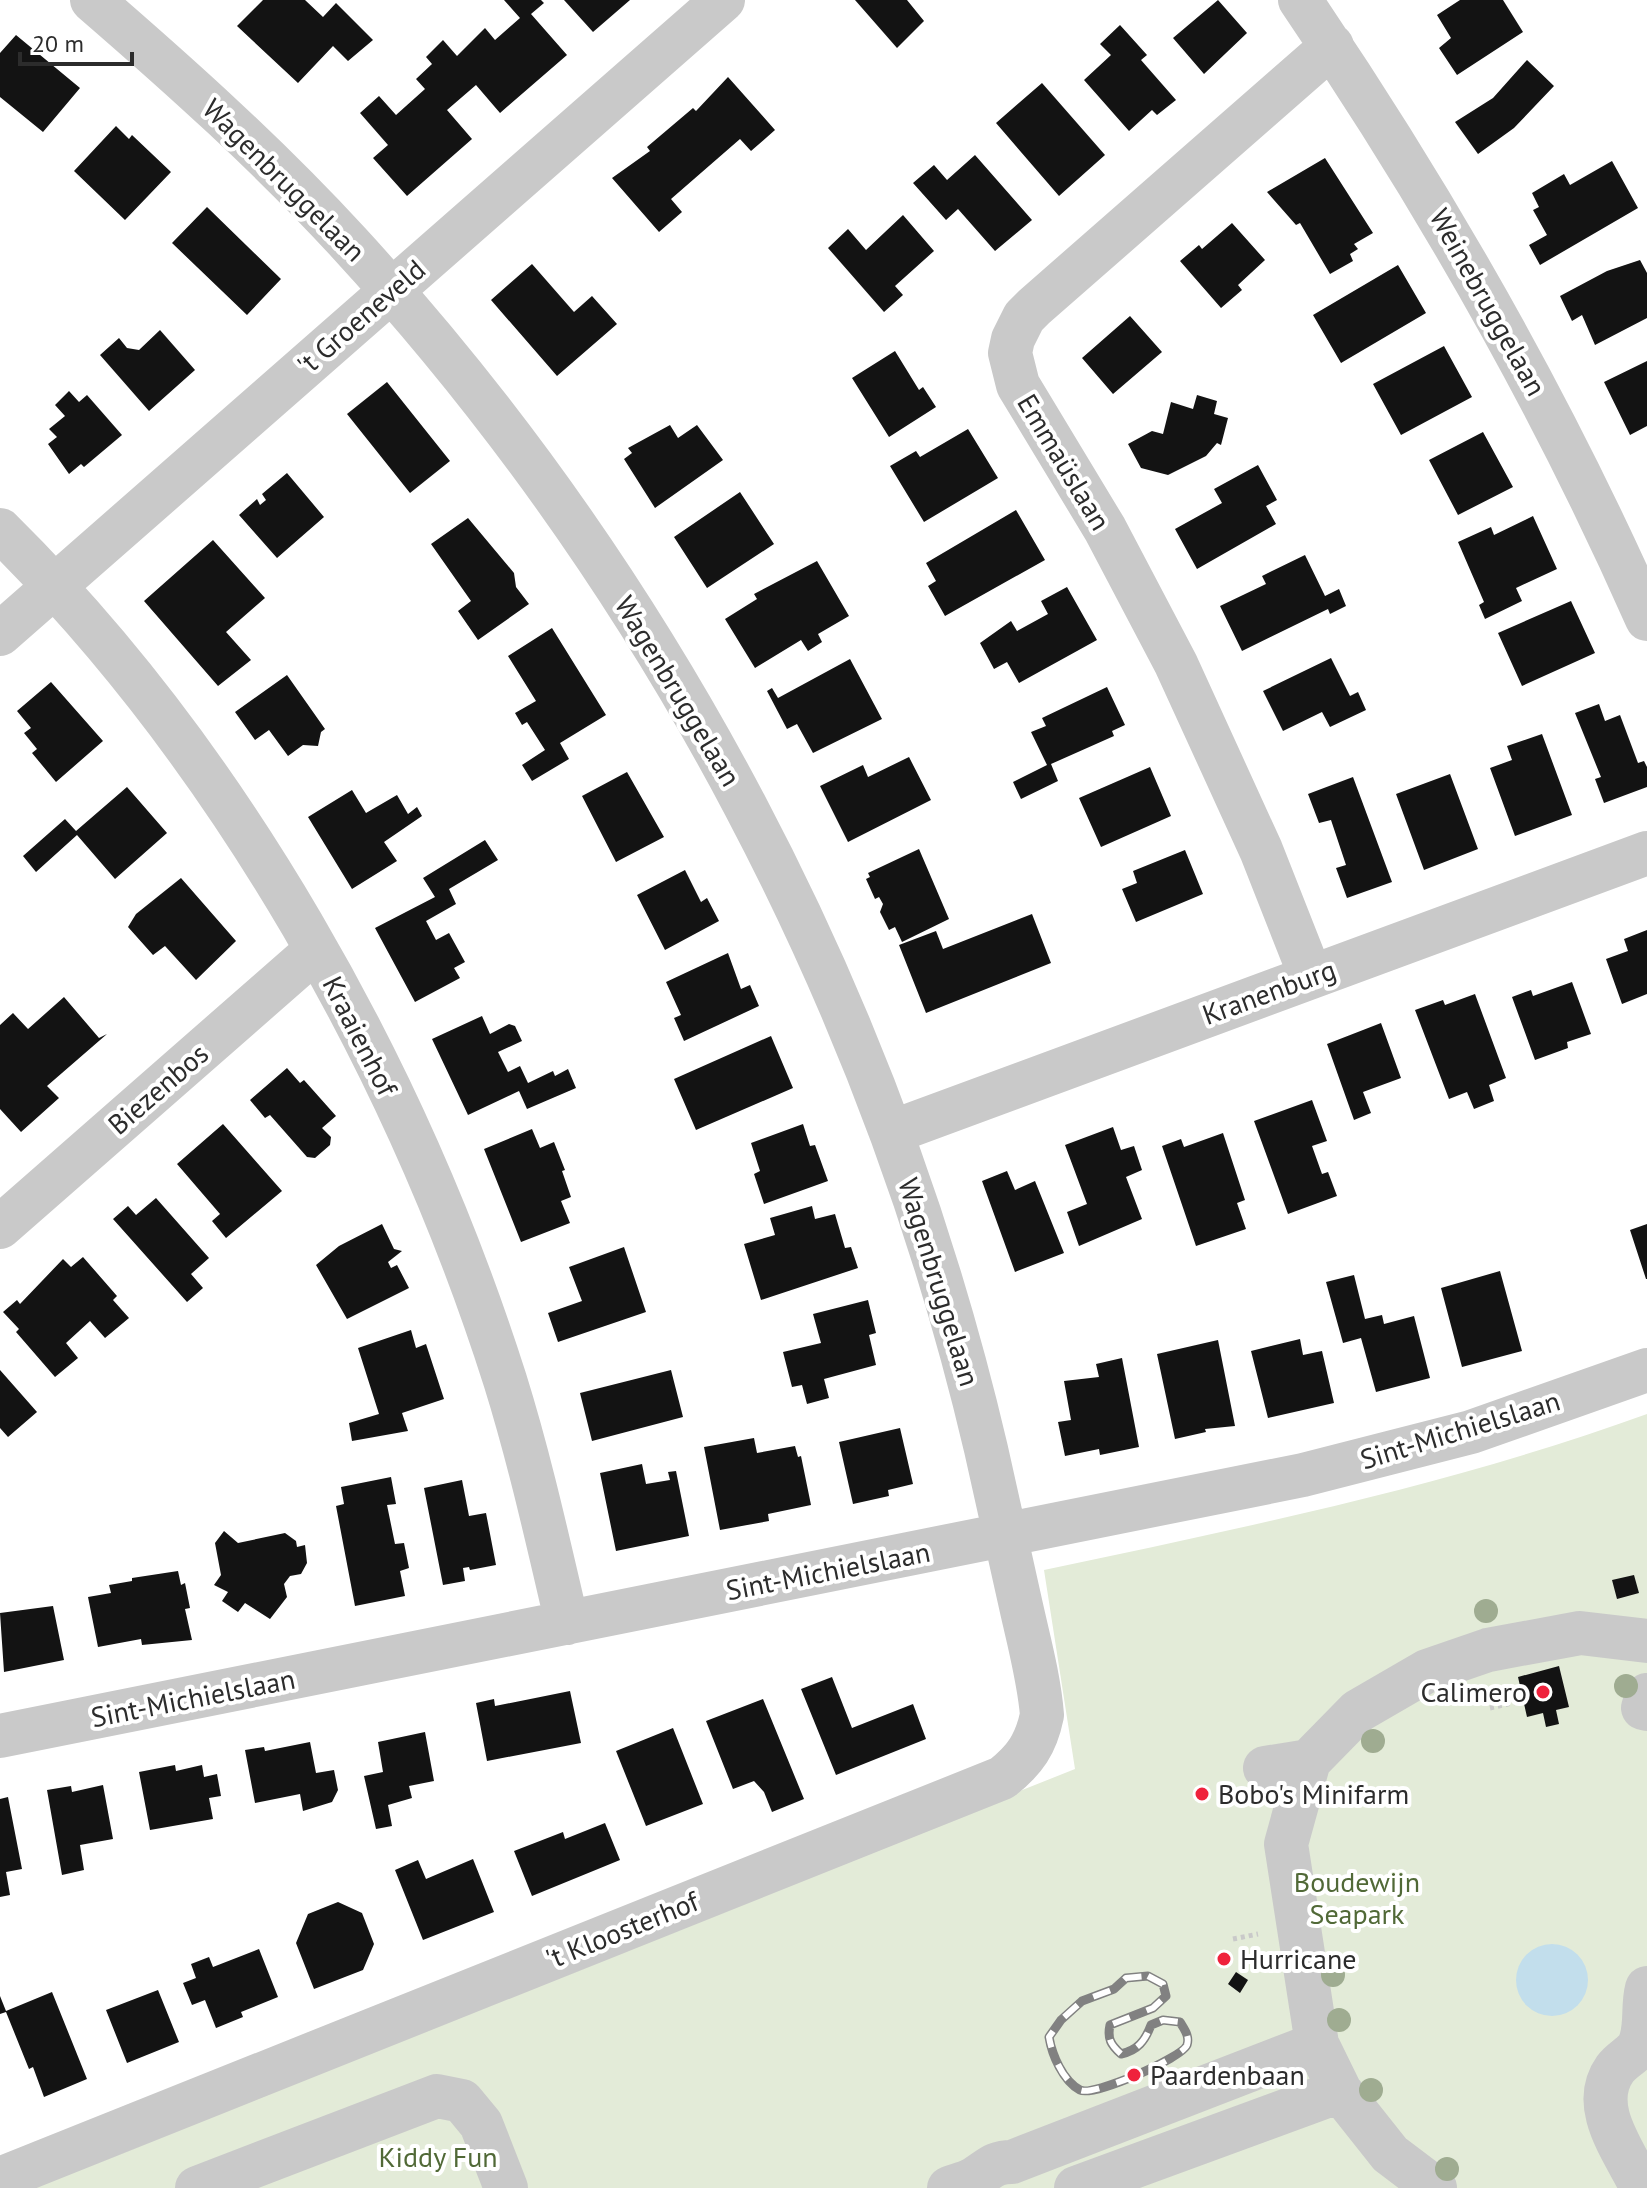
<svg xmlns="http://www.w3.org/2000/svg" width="1647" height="2188" font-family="'PT Sans',sans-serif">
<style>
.green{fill:#e3ebd8}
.water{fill:#c2deec}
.building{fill:#131313}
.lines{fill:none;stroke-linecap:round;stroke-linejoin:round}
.path{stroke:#c9c9c9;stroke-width:5;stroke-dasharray:4 4;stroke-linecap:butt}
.minor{stroke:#c9c9c9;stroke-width:44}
.rail-casing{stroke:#818181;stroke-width:9}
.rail{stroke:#fff;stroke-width:6;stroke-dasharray:18;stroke-linecap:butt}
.tree{fill:#9fac91}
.poi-dot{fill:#ef223c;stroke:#fff;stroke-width:3}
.labels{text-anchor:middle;stroke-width:8;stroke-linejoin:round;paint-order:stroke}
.street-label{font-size:28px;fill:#2c2c2c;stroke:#fff}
.poi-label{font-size:28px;fill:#2c2c2c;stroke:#fff;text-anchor:start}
.park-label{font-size:28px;fill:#516937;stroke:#fff}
</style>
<rect width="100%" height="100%" fill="#fff"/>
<!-- green -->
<path class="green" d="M1647,1414V2188H24L1075,1769L1044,1570C1247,1527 1452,1485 1647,1414Z"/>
<!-- water -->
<path class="water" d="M1516 1980a36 36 0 1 1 72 0a36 36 0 1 1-72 0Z"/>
<!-- building -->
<path class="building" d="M263,0H305L323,17L336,3L373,40L348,61L333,46L298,83L237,26Z
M504,0H541L544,3L531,14L567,55L500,113L476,85L447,110L472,139L407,196L373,158L388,145L360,113L379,96L396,115L425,89L416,79L432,64L426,57L443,40L457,56L485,28L495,40L520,18Z
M564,0H630L593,32Z
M855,0H907L924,21L897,48Z
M1218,0L1247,33L1204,74L1173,38Z
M1460,0H1503L1523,32L1457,75L1439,48L1451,38L1437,15Z
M1120,25L1147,55L1141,60L1176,100L1157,115L1152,110L1129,131L1084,80L1111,55L1100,44Z
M16,35L80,88L43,132L0,97V53Z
M1527,60L1554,86L1514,128L1478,154L1455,122L1493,98Z
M728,77L775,130L751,151L740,139L671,199L682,212L659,232L612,178L650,151L647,147L693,108L696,111Z
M1042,83L1105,155L1059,196L996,123Z
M116,126L129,139L132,135L171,172L125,220L74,171Z
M975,155L1032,220L995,251L958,209L946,220L913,183L934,165L947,180Z
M1325,158L1373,233L1354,244L1358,249L1350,254L1353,261L1330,274L1300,223L1296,225L1267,192Z
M1612,161L1638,208L1540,265L1529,245L1547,235L1533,210L1539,207L1532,193L1564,174L1570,185Z
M207,207L281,279L247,315L172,243Z
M903,215L934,251L895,286L903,295L884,312L828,248L848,229L866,250Z
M1232,223L1265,260L1238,285L1242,290L1221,308L1180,261L1199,245L1202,249Z
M1640,260L1647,273V318L1595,345L1582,315L1572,321L1560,296L1607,271Z
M532,264L574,312L592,296L617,324L557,376L491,300Z
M1398,265L1426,313L1341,363L1313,315Z
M1130,316L1162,352L1113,394L1082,358Z
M160,330L195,370L149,411L100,355L119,338L127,348L139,350Z
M1444,346L1472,397L1401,435L1373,384Z
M895,351L919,390L923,387L936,407L889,437L852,378Z
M1647,361V426L1630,435L1604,382Z
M387,382L450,461L410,493L347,414Z
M69,391L79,402L87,395L122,435L84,467L81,464L69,474L48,444L57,437L49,429L65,416L55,405Z
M1197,395L1217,401L1214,414L1228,418L1221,445L1217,443L1206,456L1168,475L1141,468L1128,444L1152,431L1163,434L1171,402L1193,409Z
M670,425L678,438L697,425L723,460L655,508L624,459L632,453L628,448Z
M968,429L998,478L924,522L890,466L916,451L920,457Z
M1483,432L1513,487L1458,515L1429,460Z
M1258,465L1277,500L1266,506L1276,524L1197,569L1175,529L1222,503L1214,489Z
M287,473L324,517L277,558L239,515L257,499L260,505L266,500L262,494Z
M740,492L774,544L707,588L674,537Z
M1016,510L1045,560L945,616L928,586L936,581L926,563Z
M1533,516L1557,569L1516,588L1522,601L1485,619L1479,605L1484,602L1458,542L1491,527L1494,535Z
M468,518L514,573L516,587L529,604L478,640L458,611L471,601L431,544Z
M213,540L265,598L226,632L251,660L218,686L144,601Z
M1305,555L1325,596L1339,589L1346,606L1330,614L1328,609L1242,651L1220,606L1266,584L1262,576Z
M817,561L849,616L818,634L822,642L808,651L801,640L755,668L725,619L757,599L754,594Z
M1067,587L1097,640L1019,683L1007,662L994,669L980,643L1011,621L1017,631L1048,614L1041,601Z
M1571,601L1595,653L1522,686L1498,633Z
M552,628L606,715L560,743L569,759L532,781L522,765L545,750L527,722L522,725L515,713L536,701L508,656Z
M1331,658L1350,696L1358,692L1366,710L1330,727L1322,712L1283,731L1263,691Z
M850,659L882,719L813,753L797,724L787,729L767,691L772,688L778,698Z
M287,675L325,729L321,732L318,746L303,745L288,756L269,730L255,740L235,712Z
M51,682L103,741L56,782L32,753L37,749L24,733L31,728L17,711Z
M1107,687L1125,725L1112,731L1114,736L1051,764L1058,781L1021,799L1013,782L1047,765L1031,732L1046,726L1042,718Z
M1599,704L1605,721L1620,715L1638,763L1644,761L1647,767V787L1604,803L1595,779L1601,777L1575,713Z
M1542,734L1572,815L1515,836L1490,768L1512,760L1507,746Z
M909,757L931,800L848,842L820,786L863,765L868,777Z
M1150,767L1171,816L1101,847L1079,798Z
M627,772L664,837L616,862L582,796Z
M1450,774L1478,849L1424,870L1396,794Z
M1353,777L1392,882L1347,898L1336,868L1346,865L1331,820L1319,823L1308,794Z
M127,787L167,833L115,879L77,835L36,872L23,856L65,819L76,831Z
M352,790L366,813L397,795L408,814L417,807L422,816L384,842L397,861L352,889L308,817Z
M485,840L498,860L449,889L456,904L426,921L436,940L449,933L465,962L454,968L460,978L415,1002L375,928L435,897L423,878Z
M919,849L949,919L902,942L895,927L889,930L880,912L883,904L879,897L875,899L866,879L870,877L868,873Z
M1185,850L1203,894L1136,922L1122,889L1137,883L1133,871Z
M685,870L701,902L707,898L719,921L665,950L637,895Z
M181,878L236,941L196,980L165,946L153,955L128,927L136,914Z
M1032,914L1051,963L926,1013L899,945L936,931L943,949Z
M1647,930V994L1622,1004L1606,959L1628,951L1624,939Z
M728,953L741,989L750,985L759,1006L684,1041L674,1018L681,1015L666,982Z
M1572,982L1591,1034L1567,1042L1568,1048L1535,1060L1512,997L1531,990L1533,996Z
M1475,994L1506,1078L1489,1085L1494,1101L1474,1109L1467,1092L1449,1099L1415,1010L1443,1000L1445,1005Z
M64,997L99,1038L107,1034L47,1086L59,1098L21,1132L0,1109V1025L13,1013L28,1029Z
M482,1016L490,1034L509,1024L515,1026L522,1041L498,1052L508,1072L520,1066L528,1083L553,1071L555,1076L568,1069L576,1088L527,1109L519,1091L468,1115L432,1039Z
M1381,1023L1401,1078L1363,1092L1371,1113L1354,1120L1327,1044Z
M771,1036L793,1088L696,1130L674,1079Z
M287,1068L300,1083L304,1080L336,1116L322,1128L331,1137L330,1145L315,1158L307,1157L270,1115L265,1118L250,1100Z
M1312,1100L1327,1141L1312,1146L1322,1174L1328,1172L1337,1196L1288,1214L1254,1121Z
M223,1124L282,1191L226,1238L212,1221L220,1214L177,1164Z
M803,1124L810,1146L815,1145L828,1181L764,1204L754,1174L760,1171L751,1143Z
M1113,1127L1121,1150L1134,1146L1142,1170L1126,1177L1142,1219L1079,1246L1067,1212L1087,1204L1065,1145Z
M532,1129L540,1148L554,1142L565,1170L562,1171L571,1197L561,1201L570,1223L521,1242L484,1149Z
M1223,1133L1245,1200L1237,1203L1246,1229L1196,1246L1162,1146L1181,1139L1184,1147Z
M1007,1171L1015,1190L1035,1181L1064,1253L1015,1272L982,1181Z
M156,1198L209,1258L191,1274L203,1288L187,1302L113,1219L128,1206L136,1215Z
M812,1206L815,1219L835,1214L845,1248L851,1247L858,1268L761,1300L744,1244L775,1235L770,1218Z
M382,1224L394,1249L402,1251L388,1262L391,1268L397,1265L409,1288L347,1319L316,1265L339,1246Z
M1647,1224V1279H1646L1630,1230Z
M624,1247L646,1312L558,1342L548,1313L582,1301L569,1267Z
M83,1257L117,1296L113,1300L129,1318L105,1338L90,1321L66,1343L78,1358L55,1377L16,1332L19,1329L3,1312L17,1300L20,1304L63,1259L71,1267Z
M1500,1271L1522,1351L1462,1367L1441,1288Z
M1354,1275L1365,1319L1382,1315L1384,1324L1414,1316L1430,1378L1376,1392L1361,1338L1343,1343L1326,1282Z
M868,1300L876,1333L869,1335L876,1365L824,1379L829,1398L807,1404L802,1385L792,1387L783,1352L821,1343L813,1314Z
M411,1330L416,1348L426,1344L444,1399L402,1413L408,1431L352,1441L349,1423L379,1414L358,1348Z
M1300,1339L1303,1355L1322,1351L1334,1403L1268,1418L1251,1351Z
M1218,1340L1235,1426L1205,1429L1206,1432L1175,1439L1157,1354Z
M1122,1358L1139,1447L1100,1455L1099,1449L1065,1456L1058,1422L1071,1420L1064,1381L1099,1377L1096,1364Z
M0,1370L37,1412L8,1437L0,1428Z
M671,1370L683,1417L592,1441L580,1393Z
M900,1428L913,1484L888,1490L889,1496L853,1504L839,1442Z
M754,1438L757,1453L795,1446L798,1457L801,1456L811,1505L768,1514L769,1521L720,1530L704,1447Z
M642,1464L646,1484L670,1480L668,1472L676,1471L689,1536L616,1551L600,1473Z
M391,1477L396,1504L387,1505L395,1544L404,1543L409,1568L400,1571L405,1596L355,1606L336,1506L344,1504L341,1487Z
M462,1480L469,1516L486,1513L496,1565L470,1570L469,1567L463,1568L465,1581L443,1585L424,1488Z
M224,1531L238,1543L285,1533L296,1541L297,1547L305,1545L307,1563L301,1574L290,1576L284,1584L287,1597L270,1619L245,1603L238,1612L222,1601L228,1592L214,1585L221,1575L215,1543Z
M178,1571L181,1585L185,1583L190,1608L185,1609L192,1640L142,1645L141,1639L98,1647L88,1597L111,1593L109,1585L132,1581V1578Z
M1634,1575L1639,1593L1617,1599L1612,1580Z
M53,1606L64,1660L4,1672L0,1613Z
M1559,1666L1569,1707L1556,1710L1559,1724L1546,1727L1543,1713L1527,1717L1518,1677Z
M832,1677L852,1728L913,1704L926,1739L836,1775L801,1689Z
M570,1691L581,1743L487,1761L476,1703L494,1699L495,1706Z
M763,1699L804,1799L772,1812L764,1792L754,1781L733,1789L706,1721Z
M673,1728L703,1804L646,1826L616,1751Z
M425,1732L434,1781L409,1786L412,1798L388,1805L392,1826L376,1829L364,1776L383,1772L378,1742Z
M310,1742L316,1773L334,1770L338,1790L332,1802L303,1811L300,1794L255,1803L245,1750L264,1747L265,1751Z
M175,1765L176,1771L202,1765L204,1777L217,1774L221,1796L209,1798L213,1819L150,1830L139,1772Z
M103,1785L113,1839L80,1845L84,1870L62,1875L47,1790L71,1786L72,1792Z
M8,1797L22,1869L6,1872L10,1895L0,1897V1799Z
M605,1823L620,1860L532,1896L514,1851L563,1832L565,1839Z
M473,1859L494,1912L423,1940L395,1870L418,1860L426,1879Z
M338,1902L362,1913L374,1944L363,1970L314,1989L296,1943L308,1914Z
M259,1949L278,1997L241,2012L243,2017L216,2028L205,2000L192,2005L183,1983L196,1978L191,1964L209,1957L213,1967Z
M1236,1972L1248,1980L1240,1993L1228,1984Z
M158,1990L179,2042L127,2063L106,2010Z
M52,1992L87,2079L44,2097L33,2067L29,2069L6,2012L0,2014V1996L6,2011Z"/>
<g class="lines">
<!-- path -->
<path class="path" d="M1490,1708L1517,1702L1512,1684
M1233,1939L1258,1934"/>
<!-- minor -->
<path class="minor" d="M1300,0C1434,197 1551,401 1647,619
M0,530C231,758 407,1072 505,1380C530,1460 548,1542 567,1623
M0,634L723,0
M1311,977L1261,850L1176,664L1105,529L1018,385L1010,353L1013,339L1024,317L1034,307L1332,46
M892,1132L1647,853
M0,1227L315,951
M1647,1695L1643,1708L1647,1709
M0,1736L1303,1475L1471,1432L1647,1370
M1265,1768L1309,1761
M0,2179L1002,1778C1025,1760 1036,1744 1042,1715C1039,1678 1029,1642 1021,1606C1009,1554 998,1501 986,1449C881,1001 660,581 348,242C268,155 181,77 92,0
M197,2188L437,2096L462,2101L481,2124L506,2188
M949,2188C957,2185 968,2183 975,2178C990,2169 993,2162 1012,2162L1317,2044
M1076,2188L1340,2091
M1435,2188L1390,2154L1340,2091L1317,2044L1286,1844L1309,1761L1358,1711L1427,1671L1488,1650L1580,1633L1647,1641
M1642,2188C1625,2152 1588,2107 1615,2069C1622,2059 1636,2054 1640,2043C1647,2024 1642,2007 1647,1988"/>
<!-- rail casing -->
<g class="rail-casing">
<path id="rail" d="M1148,1976L1163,1984L1166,1996L1153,2008L1110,2025C1107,2039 1111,2045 1121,2054C1138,2050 1145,2041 1151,2025L1163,2020L1180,2022C1184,2029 1190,2036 1187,2045C1182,2058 1093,2097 1080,2090C1063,2081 1052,2055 1049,2037L1061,2020L1082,2001L1114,1989L1126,1978Z"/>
</g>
<!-- rail -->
<use href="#rail" class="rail"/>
</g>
<!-- trees -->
<g class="tree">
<circle cx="1486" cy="1611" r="12"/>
<circle cx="1626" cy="1686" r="12"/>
<circle cx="1373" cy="1741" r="12"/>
<circle cx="1333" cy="1975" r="12"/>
<circle cx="1339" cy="2020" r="12"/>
<circle cx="1371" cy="2090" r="12"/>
<circle cx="1447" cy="2169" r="12"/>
</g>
<!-- markers -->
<g class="poi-dot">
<circle cx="1543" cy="1692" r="8"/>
<circle cx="1202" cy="1794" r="8"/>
<circle cx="1224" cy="1959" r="8"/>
<circle cx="1134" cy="2075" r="8"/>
</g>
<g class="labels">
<!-- street labels -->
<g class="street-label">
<text transform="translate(284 180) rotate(45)" y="10">Wagenbruggelaan</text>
<text transform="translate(1488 302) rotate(61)" y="10">Weinebruggelaan</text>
<text transform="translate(361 317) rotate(-41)" y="10">'t Groeneveld</text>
<text transform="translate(1064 462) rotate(59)" y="10">Emmaüslaan</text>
<text transform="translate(678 691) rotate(59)" y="10">Wagenbruggelaan</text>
<text transform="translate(1269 992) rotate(-20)" y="10">Kranenburg</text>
<text transform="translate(360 1036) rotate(63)" y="10">Kraaienhof</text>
<text transform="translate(158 1089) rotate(-41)" y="10">Biezenbos</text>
<text transform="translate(939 1282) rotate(73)" y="10">Wagenbruggelaan</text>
<text transform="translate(1460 1430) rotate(-17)" y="10">Sint-Michielslaan</text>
<text transform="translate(828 1571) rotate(-11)" y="10">Sint-Michielslaan</text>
<text transform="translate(193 1698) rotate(-11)" y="10">Sint-Michielslaan</text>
<text transform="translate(622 1930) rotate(-22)" y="10">'t Kloosterhof</text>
</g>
<!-- poi labels -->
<g class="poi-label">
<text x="1527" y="1702" text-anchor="end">Calimero</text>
<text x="1218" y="1804">Bobo's Minifarm</text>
<text x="1240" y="1969">Hurricane</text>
<text x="1150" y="2085">Paardenbaan</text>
</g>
<!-- park labels -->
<g class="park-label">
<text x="1357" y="1892">Boudewijn<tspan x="1357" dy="32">Seapark</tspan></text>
<text x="438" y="2167">Kiddy Fun</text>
</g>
</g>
<!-- scale -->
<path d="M20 52v12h112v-12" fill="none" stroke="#2c2c2c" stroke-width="4"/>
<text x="32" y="52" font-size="24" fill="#2c2c2c" stroke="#ffffff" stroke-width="6" paint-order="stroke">20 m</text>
</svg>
